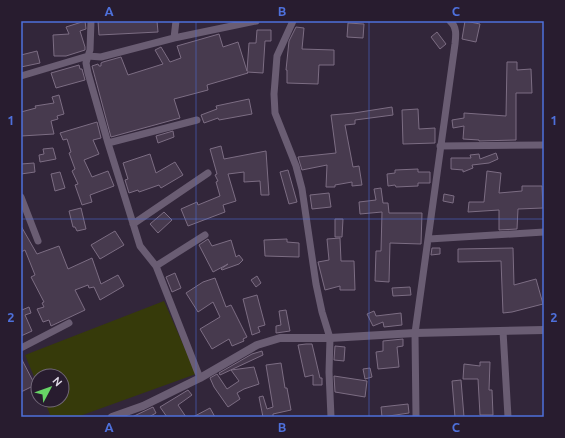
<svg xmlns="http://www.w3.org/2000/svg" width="565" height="438" font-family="Ubuntu,sans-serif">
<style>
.green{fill:#363a0a}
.building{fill:#473a4e;stroke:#7c6d83}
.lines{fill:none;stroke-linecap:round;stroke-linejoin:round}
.minor{stroke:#6a5d73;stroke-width:7}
.tertiary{stroke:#6a5d73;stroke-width:8}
.grid{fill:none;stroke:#4e70db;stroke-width:1;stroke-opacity:0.55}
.neatline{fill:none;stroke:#4e70db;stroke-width:1.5}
.grid-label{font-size:13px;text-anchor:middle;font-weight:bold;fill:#4e70db}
</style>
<rect width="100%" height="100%" fill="#32263a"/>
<!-- green -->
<path class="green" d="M164,301L196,374L77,417H51L44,400H62V376H38V386L25,355Z"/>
<!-- building -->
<path class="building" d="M85,21L86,29L80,31L85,47V50L66,56H54L53,35L69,34L66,27Z
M98,21H157L158,32L99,35Z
M465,21L480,24L476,42L462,39Z
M348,23L364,24L363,38L347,37Z
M296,27L304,28L302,49L334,50V65H319L318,84L287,83V70H286L289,41Z
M257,30H271V41H265L263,73L247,72L248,73L207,85L208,90L174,99L180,118L111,137L92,66L98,64L99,66H101V63L103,62L121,57L128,75L163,64L155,50L161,47L170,62L181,58L177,46L219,34L223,47L238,42L247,71L249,43H256Z
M437,32L446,44L440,49L431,37Z
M37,51L40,63L21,67V55Z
M507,62H517V70L531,69L532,93H516V140L479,141V140L463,139L464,126L453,128L452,120L464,118V113L506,116Z
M79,65L80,69H82L85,80L56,88L51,73Z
M59,95L64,114L57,116L58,119L51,121L54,134L21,136V112L36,108L35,106L54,103L52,97Z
M249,99L252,114L219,120L218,118L204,123L201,115L217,109L216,106Z
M392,107L393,115L355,120V124L345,125L353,167L359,166L362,185L352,186V182L335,185V187H326L327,165L302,170L298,157L336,153L331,115L354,113Z
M418,109L419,129L435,128V143L403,144L402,110Z
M97,122L101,138L93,140L99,154L84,160L92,177L108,171L114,186L90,195L92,202L82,205L75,185L78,184L72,171L75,169L69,153L71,152L67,139L63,140L60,133Z
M173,131L174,137L158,143L156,136Z
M221,146L224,159L266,151L269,195H261L260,181L244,182V172L228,174L236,201L223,205L225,212L188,226L181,209L197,202L198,205L220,196L216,182L218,181L215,175L217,174L210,149Z
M53,148L56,159L40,162L39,155L44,154L43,149Z
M496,153L498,159L489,163L472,165L473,168L463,172V170L451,169V158H471L470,155L479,154L480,159Z
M150,154L156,173L175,162L183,175L161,188L159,185L139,192L138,190L129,193L125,180L128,179L123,163Z
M34,163L35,172L21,174V164Z
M418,169V172H430V183H418V186L396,187L395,185L388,186L387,174L395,173V170Z
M288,170L297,202L289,204L280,172Z
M487,171L501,173L499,193L522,191V186H542L543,208L518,209L517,229L499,230V210L468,212L469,202H484Z
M60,172L65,188L55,191L51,174Z
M381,188L383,203H388L389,213H422L421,244L390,243L389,282L375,281L376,251H381L382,212L360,214L359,202L376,200L374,189Z
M329,193L331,207L312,209L310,195Z
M444,194L454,196L453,203L443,201Z
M81,208L86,229L77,231L75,227H73L69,211Z
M164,212L172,220L158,233L150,224Z
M335,219H343L342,237H335Z
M21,226L37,254L59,246L68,269L92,258L101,284L118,275L124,286L100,300L94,287L89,288L88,285L75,290L85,310L51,326L49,320L43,322L37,309L44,307L42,303L44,302L31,277L35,275L25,250L21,252Z
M115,231L124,245L100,259L91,245Z
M340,238L341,261H354L355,290H340V286L325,290L318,262L329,260L327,239Z
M208,239L212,246L231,240L236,257L239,255L243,260L239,264L222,270L221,269L228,264L213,272L199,245Z
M287,239V242L299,243V257L265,256L264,240Z
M432,248H440V254L431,255Z
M513,248L514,285L536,279L543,304L512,312L503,313L501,261L458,262V249Z
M175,273L181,288L172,292L166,277Z
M257,276L261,283L256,287L251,280Z
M215,278L226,307L231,305L247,337L243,339L244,341L232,346L229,339L212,349L200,329L220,317L213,302L198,312L186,293L203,282Z
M410,287L411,295L393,296L392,288Z
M257,295L265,325L258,327L260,332L252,335L243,299Z
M21,306L22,310L29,307L31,313L25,315L32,331L21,336Z
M286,310L290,331L276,333V326L281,325L279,311Z
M374,311L376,316L401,313L402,325L384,327L383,322L373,326L367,314Z
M403,339V346L397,347L399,367L378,369L376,352L383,351V341Z
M306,344H312L320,378H322V385H313V375L305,377L298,345Z
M335,346L345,347L344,361L334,360Z
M262,351L263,355L220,375L219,373L252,354Z
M21,358L35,385L21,392Z
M480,362H490L489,390H492L493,415H480L478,379H463L464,364L480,366Z
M281,363L285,388H287L291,410L273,414V417H263L259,397L263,396L267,409L273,407L266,365Z
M254,367L259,384L244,389L237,393L240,399L228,407L214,387L210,378L217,374L227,389L239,381L231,370Z
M370,368L372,377L365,379L363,369Z
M334,376L367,381L365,397L335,392Z
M461,380L464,417H455L452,381Z
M188,390L192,395L178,405L186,417H167L160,407Z
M408,404L409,413L382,417L381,407Z
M153,407L156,413L149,417H132Z
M210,408L215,417H193Z"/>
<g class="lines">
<!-- minor -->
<path class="minor" d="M91,21L90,50L88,56L101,57L174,38L256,21
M293,21L277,56L274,94L275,113L296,166L302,189L316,284L322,312L330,338L329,372L331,417
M174,38L176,21
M21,76L88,56L86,63L88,73L108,143L140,246L156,266L200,378
M108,143L197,120
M440,146L544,145
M21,197L38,241
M133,224L208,173
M429,239L544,232
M156,266L205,235
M503,331L508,417
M21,348L69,323
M416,417L415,333L455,44C456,35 457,27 450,21"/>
<!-- tertiary -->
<path class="tertiary" d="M112,417L143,406L200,378L257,345L280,338H330L415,333L544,330"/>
</g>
<!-- grid -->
<path class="grid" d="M196,21V417M369,21V417M21,219H544"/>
<!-- border -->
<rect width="565" height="438" fill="none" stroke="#281c2f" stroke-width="44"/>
<!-- north arrow -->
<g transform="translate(50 388) rotate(49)"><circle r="19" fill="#281c2f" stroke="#716778"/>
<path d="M0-3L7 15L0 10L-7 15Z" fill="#67d466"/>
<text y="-6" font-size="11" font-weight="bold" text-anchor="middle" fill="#dfd8e5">N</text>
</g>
<rect x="22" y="22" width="521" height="394" class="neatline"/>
<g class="grid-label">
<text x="109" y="16">A</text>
<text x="282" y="16">B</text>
<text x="456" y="16">C</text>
<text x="11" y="125">1</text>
<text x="554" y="125">1</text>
<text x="11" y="322">2</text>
<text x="554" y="322">2</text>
<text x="109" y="432">A</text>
<text x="282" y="432">B</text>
<text x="456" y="432">C</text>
</g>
</svg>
